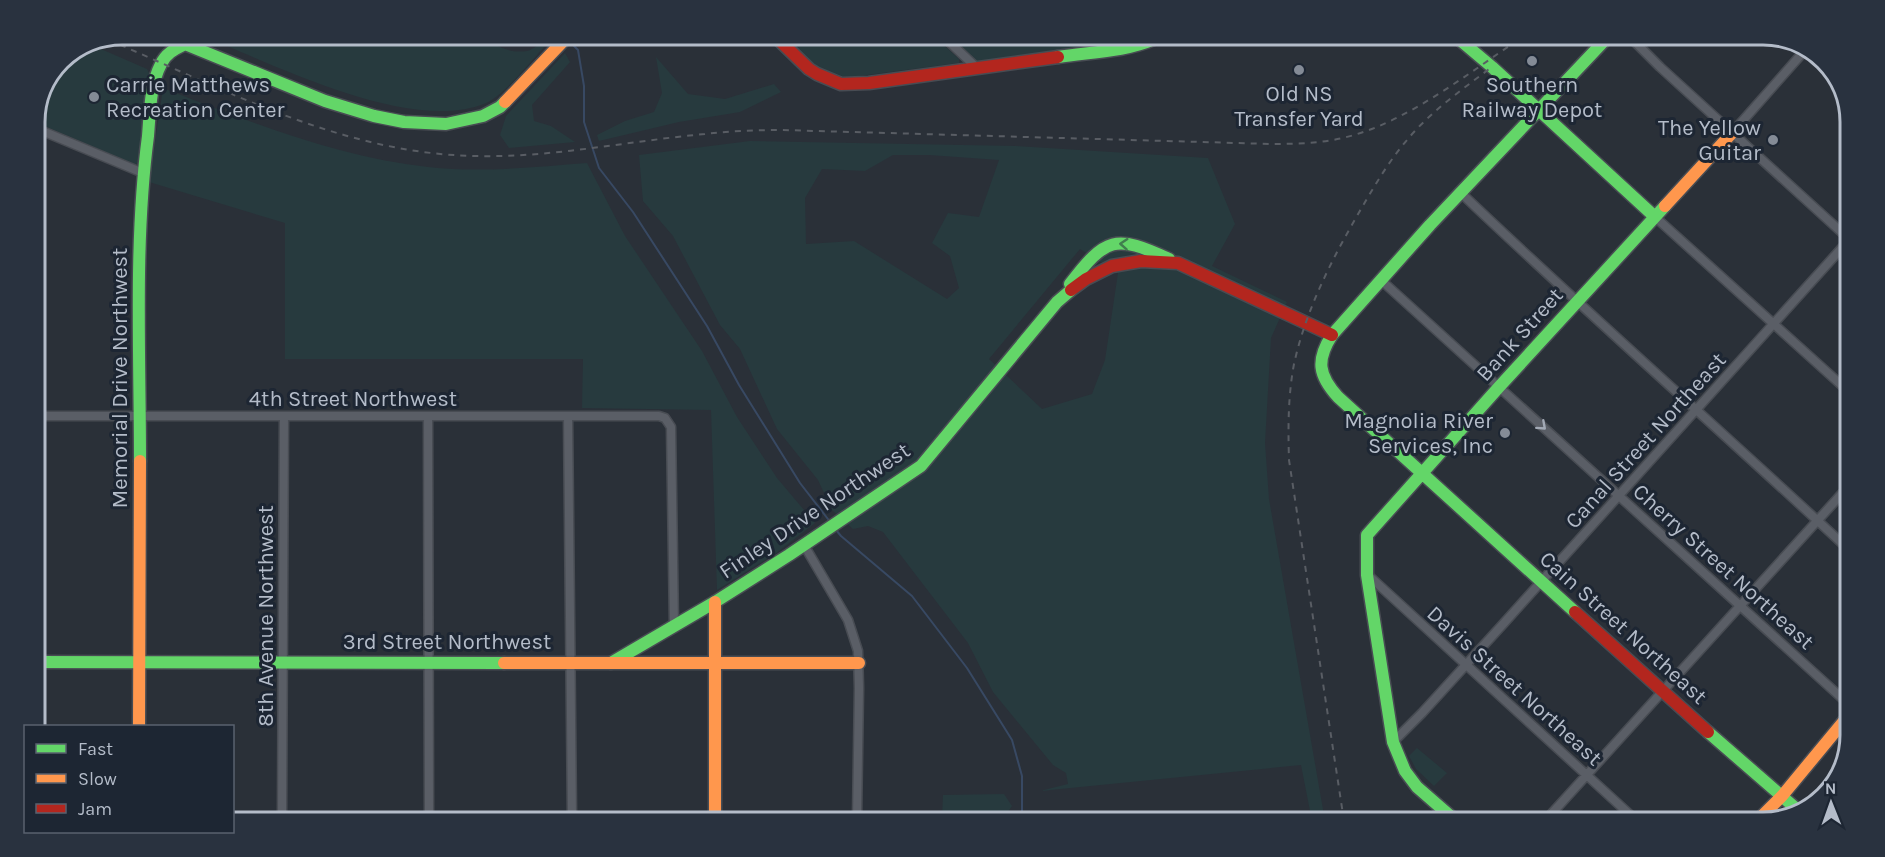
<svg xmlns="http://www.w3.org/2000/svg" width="1885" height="857" font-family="Karla,sans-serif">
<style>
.green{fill:#273a3e;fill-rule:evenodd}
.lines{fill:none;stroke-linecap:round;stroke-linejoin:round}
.stream{stroke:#384963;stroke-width:2}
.street-casing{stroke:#484c53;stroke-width:11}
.fast-casing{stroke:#484c53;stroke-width:15}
.slow-casing{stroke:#484c53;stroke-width:15}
.jam-casing{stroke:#484c53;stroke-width:15}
.street{stroke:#5a5e66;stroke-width:8}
.fast{stroke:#63d668;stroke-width:12}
.slow{stroke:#ff974d;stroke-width:12}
.jam{stroke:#b3261e;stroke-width:12}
.rail{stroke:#595d64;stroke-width:2;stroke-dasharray:6 6;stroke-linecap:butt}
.oneway{stroke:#407e4e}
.oneway2{stroke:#a2a9b5}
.poi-dot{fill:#848b96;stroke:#1d2633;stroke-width:2}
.labels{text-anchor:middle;stroke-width:6;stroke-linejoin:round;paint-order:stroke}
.poi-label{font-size:22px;fill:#b4bcc9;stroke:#1d2633}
.street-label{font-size:22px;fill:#b4bcc9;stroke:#1d2633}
.rim{fill:none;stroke:#b4bcc9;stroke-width:3}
</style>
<rect width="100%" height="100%" fill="#2a3038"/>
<!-- green -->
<path class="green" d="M201,35L481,36C495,45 509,54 527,51C535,49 540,41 549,42C533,58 506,94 486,103C411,135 273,64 201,35Z
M785,37L936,38L959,59V63L859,76H842L814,65Z
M965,38L1144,39L977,62L959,45Z
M94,46L147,69L150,75L147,86L138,161L136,165L35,122V116L60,60Z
M565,53L570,62L532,105L534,121L551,126L575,142L509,148L500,135L506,116Z
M656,57L688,94L725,99L774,84L781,92L740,112L679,122L599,141L597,135L625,121L654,112L662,93Z
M163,88C248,121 336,157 428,167C481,173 534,167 587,163L625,236L702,351L737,417L777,478L815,523L775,554L717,590L711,410L582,408L583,359H285V223L149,182Z
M750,141L1016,146L1208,158L1235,224L1212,266L1287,302L1271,338L1265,443L1269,499L1325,821H1312L1301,765L1040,791L1068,784L1066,773L1053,765L993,692L968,643L883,532L868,526L853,529L832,510L818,480L777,429L740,349L720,325L673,236L643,201L639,155ZM893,155H929L999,160L979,217L948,213L932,243L950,256L959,288L947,299L854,241L806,244L805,198L822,169L865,171ZM1080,249L1118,273L1105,360L1092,394L1042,409L989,359Z
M1417,748L1447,773L1434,786L1416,769L1409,756Z
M1004,794L1012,806L1003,819H942L943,795Z"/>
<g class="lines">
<!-- stream -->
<path class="stream" d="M569,41L578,50L584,86V122L599,168L633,212L707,326L739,385L800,483L831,523
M836,530L841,536L912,596L967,668L1012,740L1022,776V819"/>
<!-- street casing -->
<g class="street-casing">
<path id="street" d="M945,38L977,68
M1634,41L1660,67L1849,239
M35,128L143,173
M1732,133L1806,49
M1461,193C1587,313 1718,428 1846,547
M1654,216L1848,391
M1382,281L1844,700
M35,416H659L665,418L671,427L674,626
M428,416L429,817
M568,416L572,818
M804,545L848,620L858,651L859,688L857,819
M1368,575L1638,822
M1393,742L1422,713L1504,623L1849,240
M282,817L284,416
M1544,822L1847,488"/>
</g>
<!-- fast casing -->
<g class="fast-casing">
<path id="fast" d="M1460,40L1492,67L1654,216
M1058,57C1089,52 1125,52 1154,39
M1070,284C1106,237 1115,234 1169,259
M140,461C140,353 134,243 148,136C150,112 150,85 161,64C166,53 175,49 185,44L325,101L374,116L404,122L446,124L483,116L500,107L505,102
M1575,612L1338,397C1318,375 1316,360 1332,335L1430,225L1605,40
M35,662L504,663
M611,663L715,602L789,555L921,466L1057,302L1071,290
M1708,732L1800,812
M1456,821L1417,787L1405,771L1393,742L1367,575V535L1499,387L1665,206"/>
</g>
<!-- slow casing -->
<g class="slow-casing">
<path id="slow" d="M505,102L568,36
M1665,206L1732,133
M715,602V818
M504,663H859
M139,726L140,461
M1756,822L1782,796L1844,721"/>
</g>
<!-- jam casing -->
<g class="jam-casing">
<path id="jam" d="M776,37L809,69L817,74L841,84L869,83L1058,57
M1071,290L1086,279L1112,266L1141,261L1178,263L1332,335
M1575,612L1708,732"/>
</g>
<!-- street -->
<use href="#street" class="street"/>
<!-- fast -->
<use href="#fast" class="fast"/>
<!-- slow -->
<use href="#slow" class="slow"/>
<!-- jam -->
<use href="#jam" class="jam"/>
<!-- rail -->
<path class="rail" d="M109,40C228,91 342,153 474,156C552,158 628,141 705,134C730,131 756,130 782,130L1272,144C1300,144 1327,143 1354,135C1410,119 1469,73 1518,40
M1344,821L1289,460C1288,427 1288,396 1294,364C1306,309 1333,257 1361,209C1375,185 1389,161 1407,140C1431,111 1463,89 1493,66"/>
</g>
<!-- one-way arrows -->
<defs><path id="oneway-chevron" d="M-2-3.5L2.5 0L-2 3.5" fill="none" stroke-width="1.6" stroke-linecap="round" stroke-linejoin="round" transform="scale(1.5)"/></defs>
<use class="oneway" href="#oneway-chevron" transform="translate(1124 244) rotate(-176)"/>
<use class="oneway2" href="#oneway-chevron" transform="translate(1542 426) rotate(42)"/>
<!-- markers -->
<g class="poi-dot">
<circle cx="1532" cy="61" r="6"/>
<circle cx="1299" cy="70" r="6"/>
<circle cx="94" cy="97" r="6"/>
<circle cx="1773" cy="140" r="6"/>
<circle cx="1505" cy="433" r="6"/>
</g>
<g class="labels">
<!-- poi labels -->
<g class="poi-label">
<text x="106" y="92" text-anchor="start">Carrie Matthews<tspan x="106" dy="25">Recreation Center</tspan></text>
<text x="1532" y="92">Southern<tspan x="1532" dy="25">Railway Depot</tspan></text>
<text x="1299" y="101">Old NS<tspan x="1299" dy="25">Transfer Yard</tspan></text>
<text x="1761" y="135" text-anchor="end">The Yellow<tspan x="1761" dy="25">Guitar</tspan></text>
<text x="1493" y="428" text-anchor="end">Magnolia River<tspan x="1493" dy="25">Services, Inc</tspan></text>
</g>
<!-- street labels -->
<g class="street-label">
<text transform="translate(1519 334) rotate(-48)" y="8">Bank Street</text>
<text transform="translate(119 378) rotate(-90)" y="8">Memorial Drive Northwest</text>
<text x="353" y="406">4th Street Northwest</text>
<text transform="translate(1645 440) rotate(-48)" y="8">Canal Street Northeast</text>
<text transform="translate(814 510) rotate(-34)" y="8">Finley Drive Northwest</text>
<text transform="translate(1724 566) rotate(42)" y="8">Cherry Street Northeast</text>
<text transform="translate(265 616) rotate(-90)" y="8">8th Avenue Northwest</text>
<text transform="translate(1624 627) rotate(42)" y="8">Cain Street Northeast</text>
<text x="447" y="649">3rd Street Northwest</text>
<text transform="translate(1515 685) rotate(42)" y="8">Davis Street Northeast</text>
</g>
</g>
<!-- crop -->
<path d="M0 0H1885V857H0ZM122 45H1763A77 77 0 0 1 1840 122V735A77 77 0 0 1 1763 812H122A77 77 0 0 1 45 735V122A77 77 0 0 1 122 45Z" fill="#29323f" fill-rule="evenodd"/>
<path class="rim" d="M122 45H1763A77 77 0 0 1 1840 122V735A77 77 0 0 1 1763 812H122A77 77 0 0 1 45 735V122A77 77 0 0 1 122 45Z"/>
<!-- legend -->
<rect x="24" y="725" width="210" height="108" fill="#1d2633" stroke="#59626f" stroke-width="1.5"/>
<rect x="36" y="744" width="30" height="9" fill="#63d668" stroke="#59626f" stroke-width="1.5"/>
<text x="78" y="755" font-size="18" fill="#b4bcc9">Fast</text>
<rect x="36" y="774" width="30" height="9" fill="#ff974d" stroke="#59626f" stroke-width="1.5"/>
<text x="78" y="785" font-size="18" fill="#b4bcc9">Slow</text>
<rect x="36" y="804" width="30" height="9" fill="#b3261e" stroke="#59626f" stroke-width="1.5"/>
<text x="78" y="815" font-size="18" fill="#b4bcc9">Jam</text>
<!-- north arrow -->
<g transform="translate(1831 803) rotate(359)" stroke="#1d2633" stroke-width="4.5" paint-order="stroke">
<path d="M0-4.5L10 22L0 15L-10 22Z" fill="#b4bcc9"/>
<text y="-9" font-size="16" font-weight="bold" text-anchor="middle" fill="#b4bcc9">N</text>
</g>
</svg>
